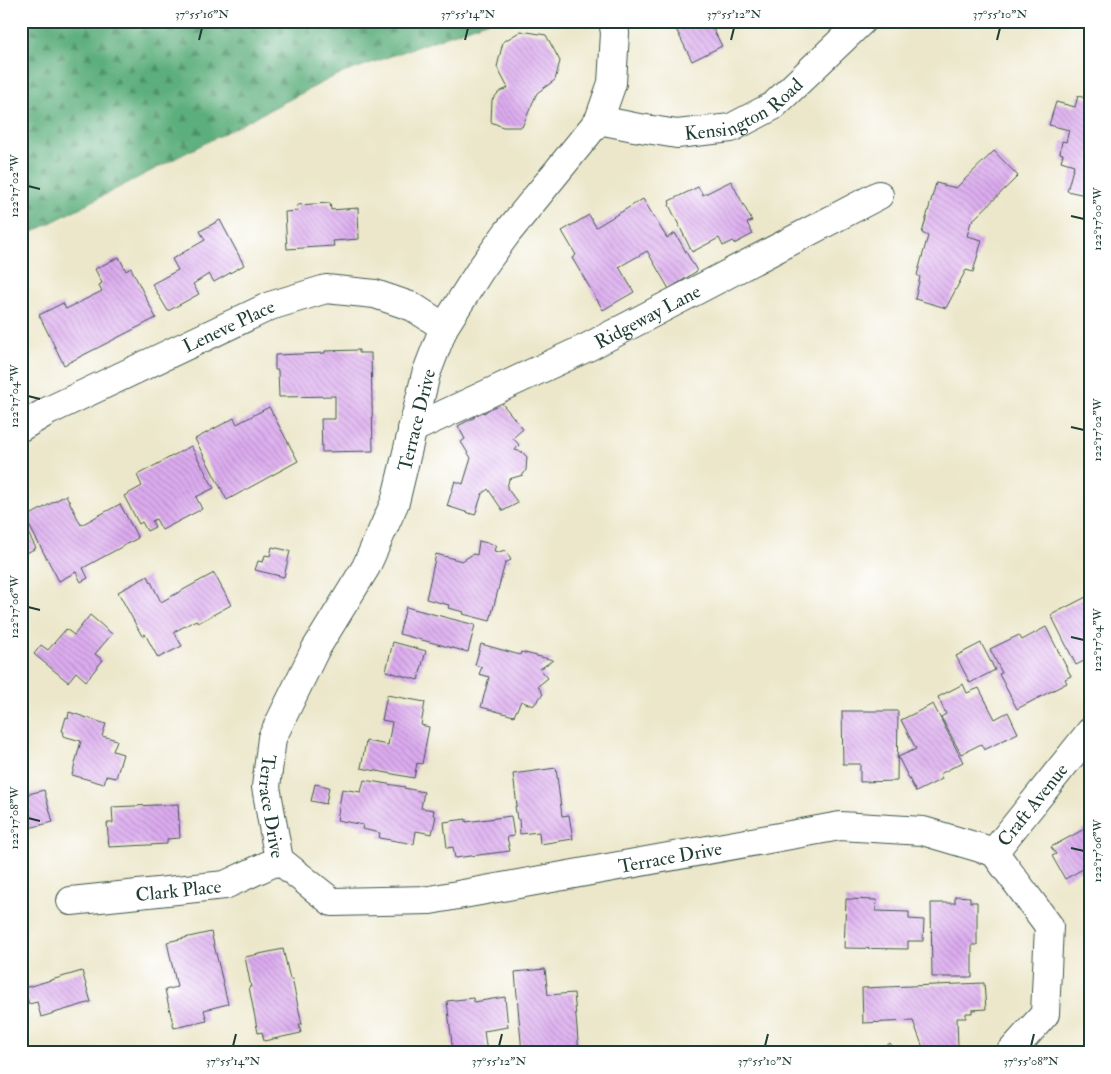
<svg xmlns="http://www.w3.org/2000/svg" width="1111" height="1074" font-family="'IM FELL Double Pica',serif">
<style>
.forest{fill:url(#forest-firs);stroke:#3e7658}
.building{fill:url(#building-back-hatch)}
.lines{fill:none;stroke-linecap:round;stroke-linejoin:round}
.street-casing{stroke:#3e564a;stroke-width:30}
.street{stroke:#fff;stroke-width:28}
.ticks{fill:none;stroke:#1f3d34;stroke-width:2}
.labels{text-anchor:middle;stroke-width:4;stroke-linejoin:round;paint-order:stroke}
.street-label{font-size:19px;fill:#1f3d34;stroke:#fff}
.neatline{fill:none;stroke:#1f3d34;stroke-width:2}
.ticks-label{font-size:12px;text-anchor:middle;fill:#1f3d34}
</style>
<defs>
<pattern id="forest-firs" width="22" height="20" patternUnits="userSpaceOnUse" patternTransform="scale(1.25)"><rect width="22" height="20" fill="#5cae7b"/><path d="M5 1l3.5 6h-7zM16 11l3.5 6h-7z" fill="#4b8f66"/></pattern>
<pattern id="building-back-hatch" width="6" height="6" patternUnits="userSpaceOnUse" patternTransform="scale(1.25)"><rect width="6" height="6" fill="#dcabef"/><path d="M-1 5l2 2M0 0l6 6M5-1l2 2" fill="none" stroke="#b28cc2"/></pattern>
</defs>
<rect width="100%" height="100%" fill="#fff"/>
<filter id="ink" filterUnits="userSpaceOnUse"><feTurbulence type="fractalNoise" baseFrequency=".02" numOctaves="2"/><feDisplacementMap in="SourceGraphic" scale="10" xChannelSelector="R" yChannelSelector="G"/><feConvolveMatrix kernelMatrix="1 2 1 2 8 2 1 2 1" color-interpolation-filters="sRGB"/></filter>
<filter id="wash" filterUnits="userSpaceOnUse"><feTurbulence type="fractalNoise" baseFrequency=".0096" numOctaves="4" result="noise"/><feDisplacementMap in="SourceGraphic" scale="20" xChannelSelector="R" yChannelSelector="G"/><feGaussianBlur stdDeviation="1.12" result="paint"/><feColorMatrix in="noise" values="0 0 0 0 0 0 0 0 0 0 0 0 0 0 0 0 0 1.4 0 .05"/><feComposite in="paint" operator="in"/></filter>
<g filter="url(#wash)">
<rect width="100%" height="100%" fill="#ece7ca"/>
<!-- forest -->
<path class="forest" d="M21,21H489L335,76L21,238Z"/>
<g id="blocks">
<!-- building -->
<path class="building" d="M672,21H719L711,25L722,46L692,61Z
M521,31L546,35L560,61L555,80L537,93L522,127H503L491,122L492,100L499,92L508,88L497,67L503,42Z
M1078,96L1090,99V196L1067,191L1074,165L1061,161L1063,154L1060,153L1062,141L1066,142L1069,130L1049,125L1056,102L1075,107Z
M994,151L1018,176L971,222L967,236L982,240L973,272L966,270L946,308L915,299L920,277L917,275L928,236L922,233L936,183L956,188Z
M731,181L752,221L747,223L753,234L734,244L733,241L723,246L719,238L692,252L669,205L670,204L669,201L698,187L703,195Z
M643,199L667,238L675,233L697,271L669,289L647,251L619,267L634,292L603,310L572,258L576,255L562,231L589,215L596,227Z
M330,203L331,210L358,208L359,239L333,241L334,246L287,249L285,212L298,211L297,205Z
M220,220L244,265L214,282L209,274L193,284L199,294L168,311L152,284L178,270L172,259L205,240L200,231Z
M119,257L126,271L131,268L156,318L64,365L39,315L63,303L66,309L102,291L99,285L102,283L95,269Z
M359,350V353H371L373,451L322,452L321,419H335V396L279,397L278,370H275V355L325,353V351Z
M500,401L523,429L513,438L519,445L515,450L522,452L527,457L526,470L523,475L509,479L507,488L518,503L503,511L488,489L482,494L475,515L447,506L455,481L463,484L471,458L461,442L465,439L458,426L475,417L473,415L482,410L484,413Z
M269,407L298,461L227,500L195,439L234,418L237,424Z
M191,446L214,488L196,497L202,509L162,530L156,519L152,521L155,527L147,531L142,522L139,524L124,496L142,486L137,475Z
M66,495L81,525L120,504L138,538L83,568L88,578L81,582L76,572L59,581L25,518Z
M21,520L36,548L21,556Z
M479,541L496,545L494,551L499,552L505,550L511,560L505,563L490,621L463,614L464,612L448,608L449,605L426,599L436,554L462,561L473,554L477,555Z
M272,547L290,551L284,577L255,570L258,561L263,562L265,555L270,556Z
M214,573L231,605L198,623L196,620L174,632L182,646L158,658L145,634L142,636L118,592L148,576L161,602Z
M1090,595V658L1076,665L1051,615Z
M406,607L475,625L468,652L399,634Z
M90,615L112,634L95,654L103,660L86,681L76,672L68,682L34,654L41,645L48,650L66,629L74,635Z
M1046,627L1071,676L1065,679L1067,683L1017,709L999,674L1002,673L990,649L1019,635L1022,640Z
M393,642L426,651L418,680L386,671Z
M981,643L995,670L970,683L956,656Z
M481,644L520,655L521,652L553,660L540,669L548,678L538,686L543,694L533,706L521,701L514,716L481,707L489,677L479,674L482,667L475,665Z
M963,684L967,693L979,688L995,719L1008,712L1018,733L984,750L981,744L961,754L941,717L946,714L938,697Z
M387,695L425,702L421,725L429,727L422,764L417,763L414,778L361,768L366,741L388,745L392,722L382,720Z
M933,704L963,762L940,774L942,779L916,792L898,757L916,749L901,720Z
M842,711H898L897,781L860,782V764H843Z
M69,712L106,724L102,736L117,740L113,751L123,754L116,778L106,776L104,784L72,775L81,741L63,736L64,732L62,731L66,717L68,718Z
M556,768L562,816L569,815L573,839L540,844L539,832L520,834L519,819H517L515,806H517L513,774Z
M364,780L405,787L404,788L424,792L421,808L434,810L433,815L436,816L432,834L416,831L414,844L379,838L380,833L362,829L363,825L337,820L342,789L361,792Z
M315,784L329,787L326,804L311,801Z
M44,790L53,822L21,830V796Z
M178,804L180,838L167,839V844L109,847L107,823H113L112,807Z
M511,816L514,836L507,837L510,851L455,858L453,847L447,848L444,822L466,819V822Z
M1090,826V865L1065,879L1052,856L1056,854L1051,847Z
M955,896L970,897V902H977V945H972V977H932L931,903H955Z
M846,899L877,900L876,911L909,912V919L924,920L923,941H908V949L844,948Z
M211,932L228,1004L204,1010L207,1021L174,1028L165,990L177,987L167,942Z
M283,949L290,979H292L302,1024H299L301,1033L264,1041L262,1032L258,1033L249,987H251L245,957Z
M545,969L548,995L574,993L579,1053H522L515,972Z
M82,971L91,1002L41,1017L37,1002L29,1004L24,988Z
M984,983L986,1009L972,1010V1013H966V1018H957L958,1047L952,1048V1053H925L913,1021L863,1023L862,988Z
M505,997L508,1027L484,1031L487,1053H453L447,1001L473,998L474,1002Z
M890,1043L897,1053H878Z"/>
</g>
</g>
<g filter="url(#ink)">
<use href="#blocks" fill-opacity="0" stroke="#3e564a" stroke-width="1"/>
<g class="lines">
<!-- street casing -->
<g class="street-casing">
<g id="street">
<path id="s1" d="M613,21L615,33L612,83L599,120L507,233L481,269L444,327L426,374L395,502L366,567L315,650L272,738L266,787L279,860L332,902L430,900L840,826L923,831L994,852L1049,926L1045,1014L1010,1053"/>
<path id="s2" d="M599,120L634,127L677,134L731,128L773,106L862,21"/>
<path id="s3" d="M21,427L48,411L270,306L326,289L375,294L413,307L444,327"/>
<path id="s4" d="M412,429L588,347L879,195"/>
<path id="s5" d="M994,852L1090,732"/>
<path id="s6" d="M71,901L225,885L279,860"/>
</g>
</g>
<!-- street -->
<use href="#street" class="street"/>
</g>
</g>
<!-- ticks -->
<path class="ticks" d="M199,40L202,28M465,40L468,28M731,40L734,28M997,40L1000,28M28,186L40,189M1071,216L1084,219M28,396L40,399M1071,427L1084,430M28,607L40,610M1071,637L1084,640M28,818L40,821M1071,848L1084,851M233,1046L236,1034M499,1046L502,1034M765,1046L768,1034M1031,1046L1034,1034"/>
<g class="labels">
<!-- street labels -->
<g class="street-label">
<text dy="7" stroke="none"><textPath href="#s2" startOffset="152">Kensington Road</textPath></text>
<text dy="7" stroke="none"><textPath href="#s4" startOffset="261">Ridgeway Lane</textPath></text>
<text dy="7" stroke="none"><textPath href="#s3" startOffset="231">Leneve Place</textPath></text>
<text transform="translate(416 420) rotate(-76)" y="7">Terrace Drive</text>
<text dy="7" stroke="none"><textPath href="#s1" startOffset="878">Terrace Drive</textPath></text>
<text dy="7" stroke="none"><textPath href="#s5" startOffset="61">Craft Avenue</textPath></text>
<text dy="7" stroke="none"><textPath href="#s1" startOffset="1342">Terrace Drive</textPath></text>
<text dy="7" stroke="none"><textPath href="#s6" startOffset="108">Clark Place</textPath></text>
</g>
</g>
<!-- margin -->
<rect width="1111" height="1074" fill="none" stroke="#fff" stroke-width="55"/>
<rect x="28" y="28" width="1056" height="1018" class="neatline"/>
<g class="ticks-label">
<text x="202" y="18">37°55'16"N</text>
<text x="468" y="18">37°55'14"N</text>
<text x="734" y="18">37°55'12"N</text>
<text x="1000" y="18">37°55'10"N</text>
<text transform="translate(14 186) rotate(-90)" y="4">122°17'02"W</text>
<text transform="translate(1097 219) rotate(-90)" y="4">122°17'00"W</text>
<text transform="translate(14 396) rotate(-90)" y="4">122°17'04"W</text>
<text transform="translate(1097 430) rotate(-90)" y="4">122°17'02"W</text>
<text transform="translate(14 607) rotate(-90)" y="4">122°17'06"W</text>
<text transform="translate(1097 640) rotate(-90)" y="4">122°17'04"W</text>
<text transform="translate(14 818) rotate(-90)" y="4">122°17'08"W</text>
<text transform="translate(1097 851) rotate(-90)" y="4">122°17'06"W</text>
<text x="233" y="1065">37°55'14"N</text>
<text x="499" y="1065">37°55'12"N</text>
<text x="765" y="1065">37°55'10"N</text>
<text x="1031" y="1065">37°55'08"N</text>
</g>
</svg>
